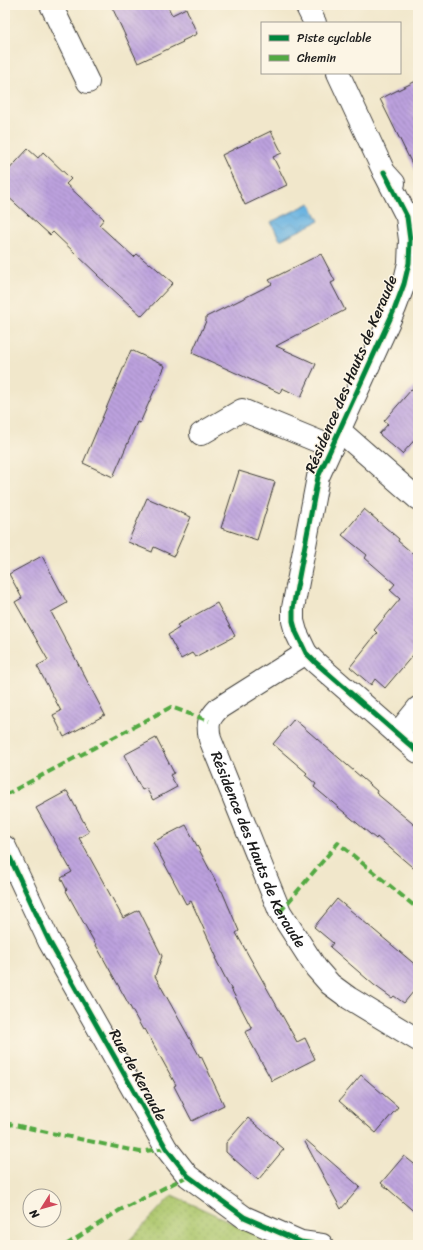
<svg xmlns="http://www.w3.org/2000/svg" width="423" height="1250" font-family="Sriracha,sans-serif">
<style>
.green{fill:url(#green-dots);stroke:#647244}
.water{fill:url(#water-waves);stroke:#42687e}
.building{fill:url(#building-back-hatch)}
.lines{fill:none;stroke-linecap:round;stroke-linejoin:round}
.street-casing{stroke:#3c3a36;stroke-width:24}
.street{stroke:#fff;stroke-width:22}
.quiet{stroke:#52a943;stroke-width:4;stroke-dasharray:8 4;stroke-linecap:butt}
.cycleway-casing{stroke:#fcf5e5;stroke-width:8}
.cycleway{stroke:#00873e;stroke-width:5}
.labels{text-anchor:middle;stroke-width:3;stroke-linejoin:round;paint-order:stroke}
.street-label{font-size:15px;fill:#1c1c1c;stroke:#fcf5e5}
</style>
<defs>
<pattern id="green-dots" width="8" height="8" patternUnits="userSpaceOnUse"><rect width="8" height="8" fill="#adc76d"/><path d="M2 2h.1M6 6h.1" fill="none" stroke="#94aa5e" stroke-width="1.8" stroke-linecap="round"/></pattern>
<pattern id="water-waves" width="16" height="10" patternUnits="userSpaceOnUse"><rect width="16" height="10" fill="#69b3e1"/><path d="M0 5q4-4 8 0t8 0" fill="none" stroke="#5a99c0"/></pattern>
<pattern id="building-back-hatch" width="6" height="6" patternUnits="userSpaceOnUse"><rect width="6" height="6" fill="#bca1de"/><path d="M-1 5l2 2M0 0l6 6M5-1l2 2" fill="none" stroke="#9882b3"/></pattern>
</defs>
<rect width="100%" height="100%" fill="#fcf5e5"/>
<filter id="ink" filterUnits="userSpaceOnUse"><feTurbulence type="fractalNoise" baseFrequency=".025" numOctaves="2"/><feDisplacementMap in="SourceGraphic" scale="8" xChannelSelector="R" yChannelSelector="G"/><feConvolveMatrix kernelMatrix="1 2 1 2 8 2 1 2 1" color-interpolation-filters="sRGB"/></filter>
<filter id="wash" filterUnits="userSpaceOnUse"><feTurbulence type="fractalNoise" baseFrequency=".012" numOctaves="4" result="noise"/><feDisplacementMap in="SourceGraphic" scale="16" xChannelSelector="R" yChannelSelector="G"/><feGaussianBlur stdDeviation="0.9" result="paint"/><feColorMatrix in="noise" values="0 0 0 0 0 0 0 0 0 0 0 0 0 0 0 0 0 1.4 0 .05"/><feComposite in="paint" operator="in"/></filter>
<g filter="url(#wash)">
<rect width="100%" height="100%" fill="#f1e7cb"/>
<!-- green -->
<path class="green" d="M172,1195L281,1245H125Z"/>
<!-- water -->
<path class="water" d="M310,203L319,221L280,240L271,222Z"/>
<g id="blocks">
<!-- building -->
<path class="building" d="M111,5H167L172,15L186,8L197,34L182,41L183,42L138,63Z
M418,80V176L380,99Z
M271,131L282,153L273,157L287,185L245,205L222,155Z
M28,149L38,158L43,152L71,179L66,184L104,219L99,225L134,257L137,254L149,264L150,263L173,283L142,316L97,275H98L53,232L50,235L5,194V174Z
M321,254L335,281L331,283L345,310L276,346L316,364L301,397L282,388L280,393L192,353L206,321V317L272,284L269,280Z
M131,350L165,366L140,423L137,422L113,477L83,463Z
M418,382V436L402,454L379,434L388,424L384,421Z
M239,471L275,482L257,540L221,528Z
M147,498L191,517L174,556L154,547L152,552L128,542Z
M364,509L399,539L398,541L417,557L418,556V649L385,688L375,679L371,685L350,667L377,633L374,630L400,599L390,590L395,584L365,558L367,555L342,535Z
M42,556L67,603L51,612L105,715L64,737L53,715L61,711L37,666L48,660L15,602L22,598L9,574Z
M217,603L235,636L195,657L192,653L181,659L168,635L179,628L177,625Z
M294,719L377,791L376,793L418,828V872L377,837L376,839L314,787L316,784L305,775L307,773L273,744Z
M156,738L174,773L170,775L177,787L153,800L146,788L142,790L124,755Z
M67,791L89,832L79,838L123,918L139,910L162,956L155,976L200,1057L201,1056L224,1105L192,1121L174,1086L176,1085L145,1029L143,1030L66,891L67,890L61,878L72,872L36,808Z
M186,825L221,891H222L239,931L236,933L297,1042L305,1038L315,1059L272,1081L245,1032L252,1029L215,958H217L191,901L186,904L153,842Z
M337,899L418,967V986L404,1003L394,996L392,998L374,985L330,947L333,943L314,927Z
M361,1075L398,1107L376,1133L339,1101Z
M248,1118L284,1149L258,1180L226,1152V1143Z
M306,1140L360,1187L341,1209L305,1142Z
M404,1156L418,1167V1215L381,1183Z"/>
</g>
</g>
<g filter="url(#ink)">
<use href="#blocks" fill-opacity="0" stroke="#3c3a36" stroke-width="1"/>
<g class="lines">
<!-- street casing -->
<g class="street-casing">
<g id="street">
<path d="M51,5L88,82"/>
<path d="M306,5L315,23"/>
<path d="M338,73L384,172L394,183"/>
<path d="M384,172L407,217L410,240L409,263L404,284L395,308L318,477L293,608V621L296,632L306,653L315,662L418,752"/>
<path d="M339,430L418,499"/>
<path d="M201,434L242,410L332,447"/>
<path id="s1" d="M306,653L219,708C208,719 207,724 210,739L280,912L316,968L330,984L349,998L418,1040"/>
<path d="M397,734L418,708"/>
<path d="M5,847L49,941L166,1148L188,1176L244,1217L301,1242L322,1245"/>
</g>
</g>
<!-- street -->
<use href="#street" class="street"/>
<!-- quiet -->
<path class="quiet" d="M5,795L171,707L209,721
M280,912L338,843L418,909
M5,1123L140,1152L166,1148
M66,1245L120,1210L188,1176"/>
<!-- cycleway casing -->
<g class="cycleway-casing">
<path id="cycleway" d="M384,172L407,217L410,240L409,263L404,284L395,308L318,477L293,608V621L296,632L306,653L315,662L418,752
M5,847L49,941L166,1148L188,1176L244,1217L301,1242L322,1245"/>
</g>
<!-- cycleway -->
<use href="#cycleway" class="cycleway"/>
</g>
</g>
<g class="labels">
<!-- street labels -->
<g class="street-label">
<text transform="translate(351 374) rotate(-67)" y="5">Résidence des Hauts de Keraude</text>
<text dy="5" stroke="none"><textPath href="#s1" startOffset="258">Résidence des Hauts de Keraude</textPath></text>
<text transform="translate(138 1075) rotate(61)" y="5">Rue de Keraude</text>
</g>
</g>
<!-- margin -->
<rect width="423" height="1250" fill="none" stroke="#fcf5e5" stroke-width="20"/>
<!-- legend -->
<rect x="261" y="22" width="140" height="52" fill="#fcf5e5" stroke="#a29e95"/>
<rect x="269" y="35" width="20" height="6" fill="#00873e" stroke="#a29e95"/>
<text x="297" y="42" font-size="12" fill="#1c1c1c">Piste cyclable</text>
<rect x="269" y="55" width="20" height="6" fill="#52a943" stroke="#a29e95"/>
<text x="297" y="62" font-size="12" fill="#1c1c1c">Chemin</text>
<!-- north arrow -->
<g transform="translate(42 1208) rotate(233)"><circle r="19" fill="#fcf5e5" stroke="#a29e95"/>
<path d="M0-3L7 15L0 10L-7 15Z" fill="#d1495b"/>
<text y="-6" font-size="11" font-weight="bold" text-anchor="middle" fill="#1c1c1c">N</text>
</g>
</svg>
